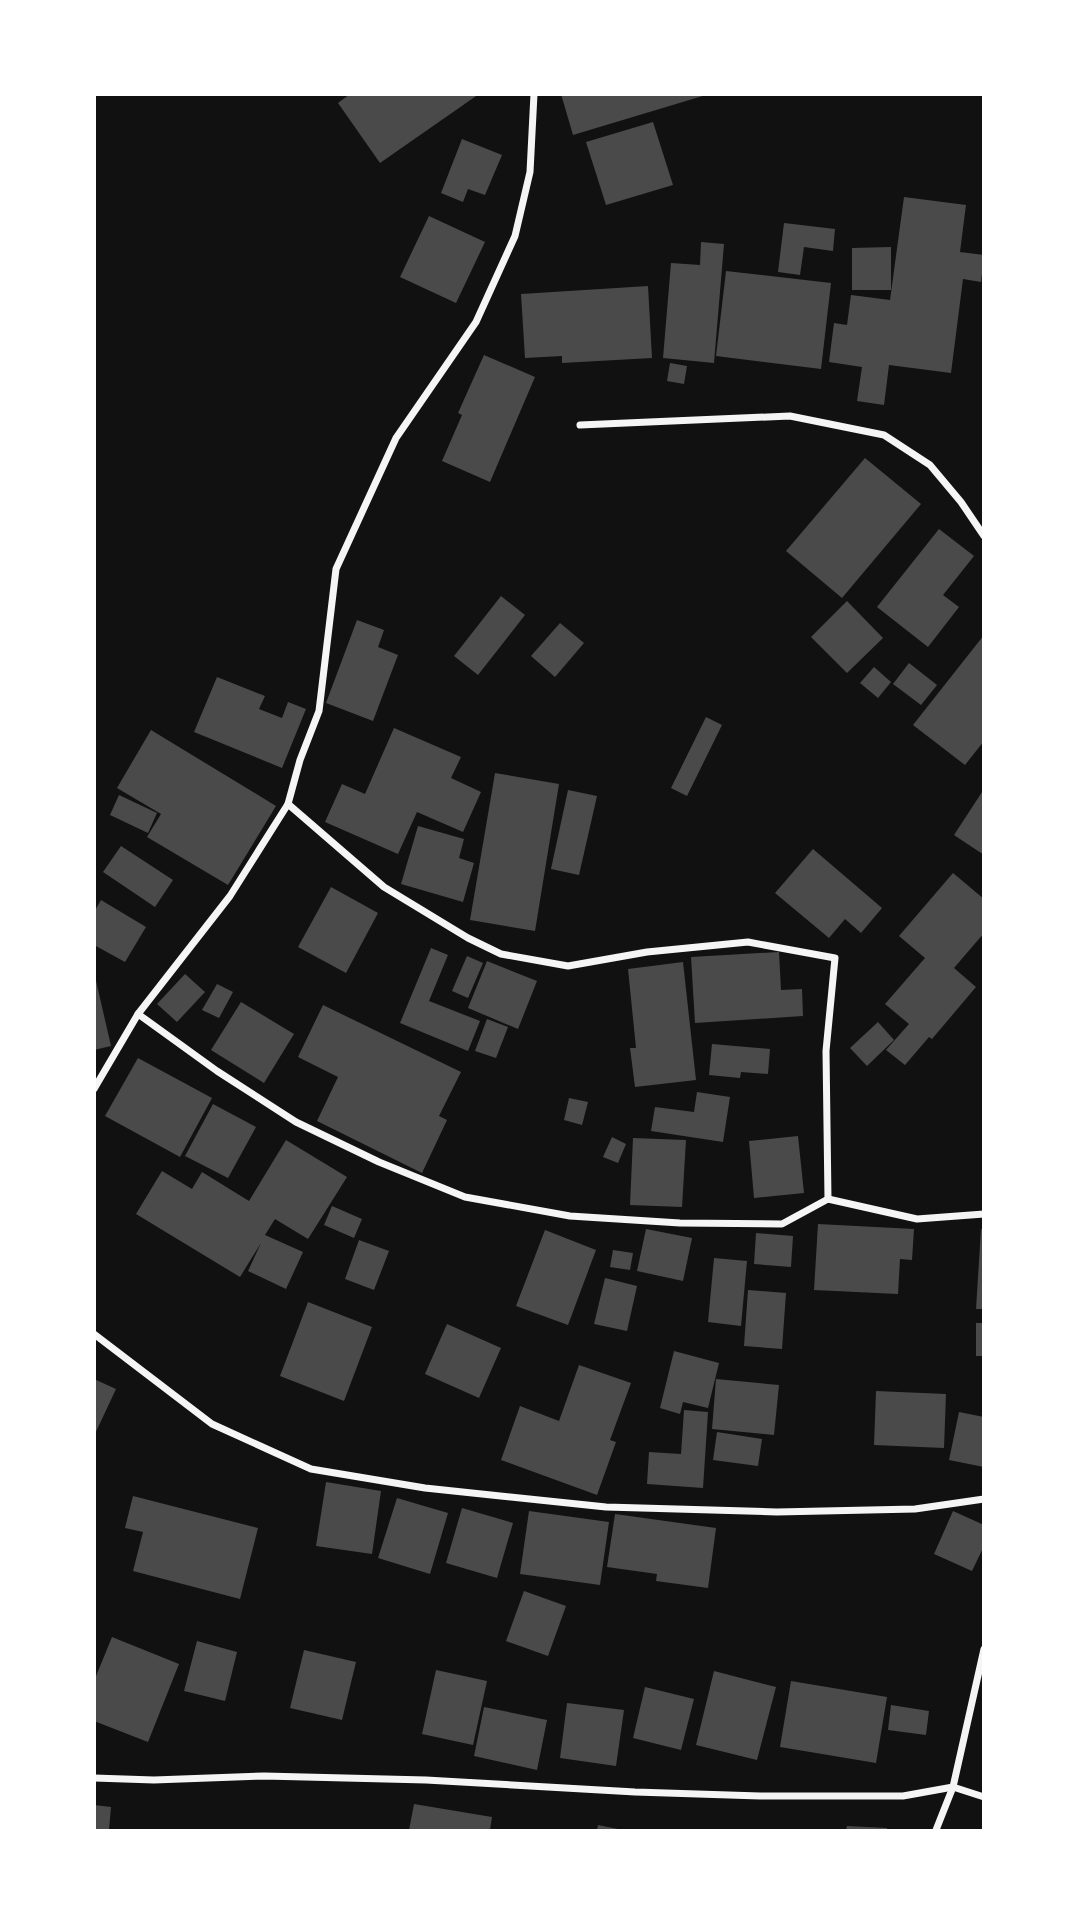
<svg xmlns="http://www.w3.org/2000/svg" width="1078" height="1925" font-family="Barlow,sans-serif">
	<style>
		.building { fill: #4a4a4a }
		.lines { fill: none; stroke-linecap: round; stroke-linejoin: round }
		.minor { stroke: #f5f5f5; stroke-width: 7 }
	</style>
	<rect width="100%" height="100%" fill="#111"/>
	<g class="building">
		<polygon points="350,94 479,94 380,163 338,103"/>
		<polygon points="561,94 706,94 706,95 573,135"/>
		<polygon points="653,122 673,185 606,205 586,142"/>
		<polygon points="462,139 502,155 485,195 468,189 463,202 441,193"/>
		<polygon points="904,197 966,205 960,252 984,255 981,282 963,279 951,373 889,365 884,405 857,401 862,367 829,362 834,323 847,325 851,295 890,300"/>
		<polygon points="429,216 485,242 456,303 400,277"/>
		<polygon points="784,223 835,229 833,251 804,247 800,275 778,272"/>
		<polygon points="701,242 724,244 714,363 663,358 671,263 700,265"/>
		<polygon points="891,247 891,290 852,290 852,248"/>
		<polygon points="726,271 831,283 821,369 716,356"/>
		<polygon points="648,286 652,358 562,363 562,356 525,358 521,294"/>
		<polygon points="484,355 535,377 490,482 442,461 462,415 458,413"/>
		<polygon points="670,363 687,366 684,384 667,381"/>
		<polygon points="865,458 921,504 842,598 786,551"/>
		<polygon points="939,529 974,556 943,595 959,607 928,647 877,607"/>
		<polygon points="501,596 525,615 478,675 454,656"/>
		<polygon points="847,601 883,638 847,673 811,637"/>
		<polygon points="357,620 384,630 378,647 398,655 373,721 326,703"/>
		<polygon points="560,623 584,643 555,677 531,656"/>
		<polygon points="984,635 984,741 965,765 913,725"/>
		<polygon points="909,663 937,685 921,705 893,684"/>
		<polygon points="874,667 891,682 878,698 860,683"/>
		<polygon points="217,677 265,696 259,709 282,718 288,702 306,709 282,768 194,732"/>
		<polygon points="706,717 722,725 687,796 671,788"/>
		<polygon points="394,728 461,757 451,778 481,792 463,832 417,812 398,854 325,822 342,784 365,794"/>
		<polygon points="151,730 276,806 228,885 147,837 161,814 117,788"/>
		<polygon points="495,773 559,784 535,931 470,920"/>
		<polygon points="984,789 984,855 954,835"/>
		<polygon points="568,790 597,796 579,875 551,869"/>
		<polygon points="119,795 157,813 148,833 110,815"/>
		<polygon points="418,826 464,839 459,858 474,863 463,902 401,884"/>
		<polygon points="121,846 173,880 155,907 103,872"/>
		<polygon points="813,849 882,908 861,933 845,919 829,938 775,893"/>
		<polygon points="953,873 984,899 984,933 954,968 976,987 932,1039 929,1037 905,1065 886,1050 909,1024 885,1004 925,958 899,936"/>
		<polygon points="331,887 378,913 346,973 298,947"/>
		<polygon points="101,900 146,927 125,962 94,945 94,912"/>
		<polygon points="431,948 448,955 429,1001 480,1021 468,1051 400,1023"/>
		<polygon points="779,952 781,990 802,989 803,1016 695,1023 691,957"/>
		<polygon points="467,956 483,963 468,998 452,991"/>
		<polygon points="487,961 537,981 518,1029 468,1008"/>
		<polygon points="683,962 696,1080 635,1087 630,1048 636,1048 628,969"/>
		<polygon points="94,972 111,1046 94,1050"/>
		<polygon points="185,974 205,992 177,1022 157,1004"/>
		<polygon points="217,984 233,992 219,1018 202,1010"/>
		<polygon points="241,1002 294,1034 264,1083 211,1050"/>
		<polygon points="323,1005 461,1072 439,1116 447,1120 422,1173 317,1121 338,1077 298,1057"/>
		<polygon points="487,1019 508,1027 496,1058 475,1051"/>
		<polygon points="878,1022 894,1040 867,1066 850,1048"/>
		<polygon points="712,1044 770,1049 768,1074 741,1072 740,1078 709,1075"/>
		<polygon points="138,1058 212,1098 180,1157 105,1116"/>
		<polygon points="697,1092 730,1097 723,1142 651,1131 655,1107 694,1112"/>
		<polygon points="569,1098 588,1102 582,1125 564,1120"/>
		<polygon points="213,1104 256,1127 228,1178 185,1156"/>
		<polygon points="798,1136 804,1193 754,1198 749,1141"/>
		<polygon points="612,1137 626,1144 618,1163 603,1157"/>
		<polygon points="633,1138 686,1140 682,1207 630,1205"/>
		<polygon points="286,1140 347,1177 308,1239 275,1219 265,1235 303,1252 286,1289 248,1271 261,1243 240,1277 136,1214 162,1171 192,1189 202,1172 249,1201"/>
		<polygon points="332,1206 362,1219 354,1238 324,1225"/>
		<polygon points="818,1224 914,1229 912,1260 900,1259 898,1294 814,1290"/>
		<polygon points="646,1229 692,1238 683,1281 637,1271"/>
		<polygon points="981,1229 984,1229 984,1309 976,1309"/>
		<polygon points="545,1230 596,1250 568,1325 516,1306"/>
		<polygon points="756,1233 793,1236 791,1267 754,1264"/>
		<polygon points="359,1240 389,1251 374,1290 345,1279"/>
		<polygon points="613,1250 633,1253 630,1270 610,1267"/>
		<polygon points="714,1258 747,1261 741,1326 708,1322"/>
		<polygon points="605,1278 637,1286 627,1331 594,1324"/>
		<polygon points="748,1290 786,1293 782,1349 744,1346"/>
		<polygon points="308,1302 372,1327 344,1401 280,1376"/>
		<rect x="976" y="1323" width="8" height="33"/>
		<polygon points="447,1324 501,1348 479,1398 425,1374"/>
		<polygon points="674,1351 719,1363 708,1408 683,1402 680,1414 660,1408"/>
		<polygon points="579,1365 631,1383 610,1440 616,1442 597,1495 501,1460 520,1406 559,1421"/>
		<polygon points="94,1379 116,1389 94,1436"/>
		<polygon points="716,1379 779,1385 774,1435 712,1429"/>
		<polygon points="876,1391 946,1394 944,1448 874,1445"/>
		<polygon points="684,1410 708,1412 703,1488 647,1484 649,1452 681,1454"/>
		<polygon points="959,1412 984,1417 984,1467 949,1460"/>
		<polygon points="717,1432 762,1439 758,1466 713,1460"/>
		<polygon points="326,1482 381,1491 372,1554 316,1546"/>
		<polygon points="133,1496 258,1528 240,1599 133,1571 143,1532 125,1528"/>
		<polygon points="397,1498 448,1513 430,1574 378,1558"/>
		<polygon points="462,1508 513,1523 497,1578 446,1563"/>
		<polygon points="529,1511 609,1522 600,1585 520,1574"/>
		<polygon points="953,1511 984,1525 984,1546 972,1571 934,1554"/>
		<polygon points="615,1514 716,1528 708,1588 656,1581 657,1574 607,1567"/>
		<polygon points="524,1591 566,1606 548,1656 506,1641"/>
		<polygon points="112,1637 179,1664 148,1742 94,1721 94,1681"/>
		<polygon points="197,1641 237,1652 225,1701 184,1691"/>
		<polygon points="304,1650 356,1662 342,1720 290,1708"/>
		<polygon points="436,1670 487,1681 473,1745 422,1734"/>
		<polygon points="714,1671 776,1687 757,1760 696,1745"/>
		<polygon points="791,1681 887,1697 876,1763 780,1747"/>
		<polygon points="645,1687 694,1699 681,1750 633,1738"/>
		<polygon points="567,1703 624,1710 616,1766 560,1758"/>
		<polygon points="891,1705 929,1711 926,1735 888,1730"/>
		<polygon points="484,1707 547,1720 537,1770 474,1756"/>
		<polygon points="414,1804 492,1817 490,1830 409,1830"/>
		<polygon points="94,1805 111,1807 109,1830 94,1830"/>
		<polygon points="598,1825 618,1829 618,1830 597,1830"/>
		<polygon points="847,1826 887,1828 887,1830 846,1830"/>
	</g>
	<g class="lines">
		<g class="minor">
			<polyline points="580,425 790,416 884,435 930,465 961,502 984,536"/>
			<polyline points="288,804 300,760 319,711 336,569 396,438 476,322 515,236 530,172 534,94"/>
			<polyline points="138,1014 217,1071 296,1122 379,1162 465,1197 570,1216 680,1223 782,1224 828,1199 917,1219 984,1214"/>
			<polyline points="94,1089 138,1014 230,896 288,804 384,887 468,938 501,954 568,966 647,952 748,942 835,958 826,1051 828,1199"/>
			<polyline points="94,1334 212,1424 311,1469 425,1488 606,1507 777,1512 915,1509 984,1499"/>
			<polyline points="94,1778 154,1780 264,1776 426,1780 635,1792 760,1796 903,1796 953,1787 984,1797"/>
			<polyline points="936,1830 953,1787 984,1649"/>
		</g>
	</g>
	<rect width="1078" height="1925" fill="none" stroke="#ffffff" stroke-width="192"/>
</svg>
